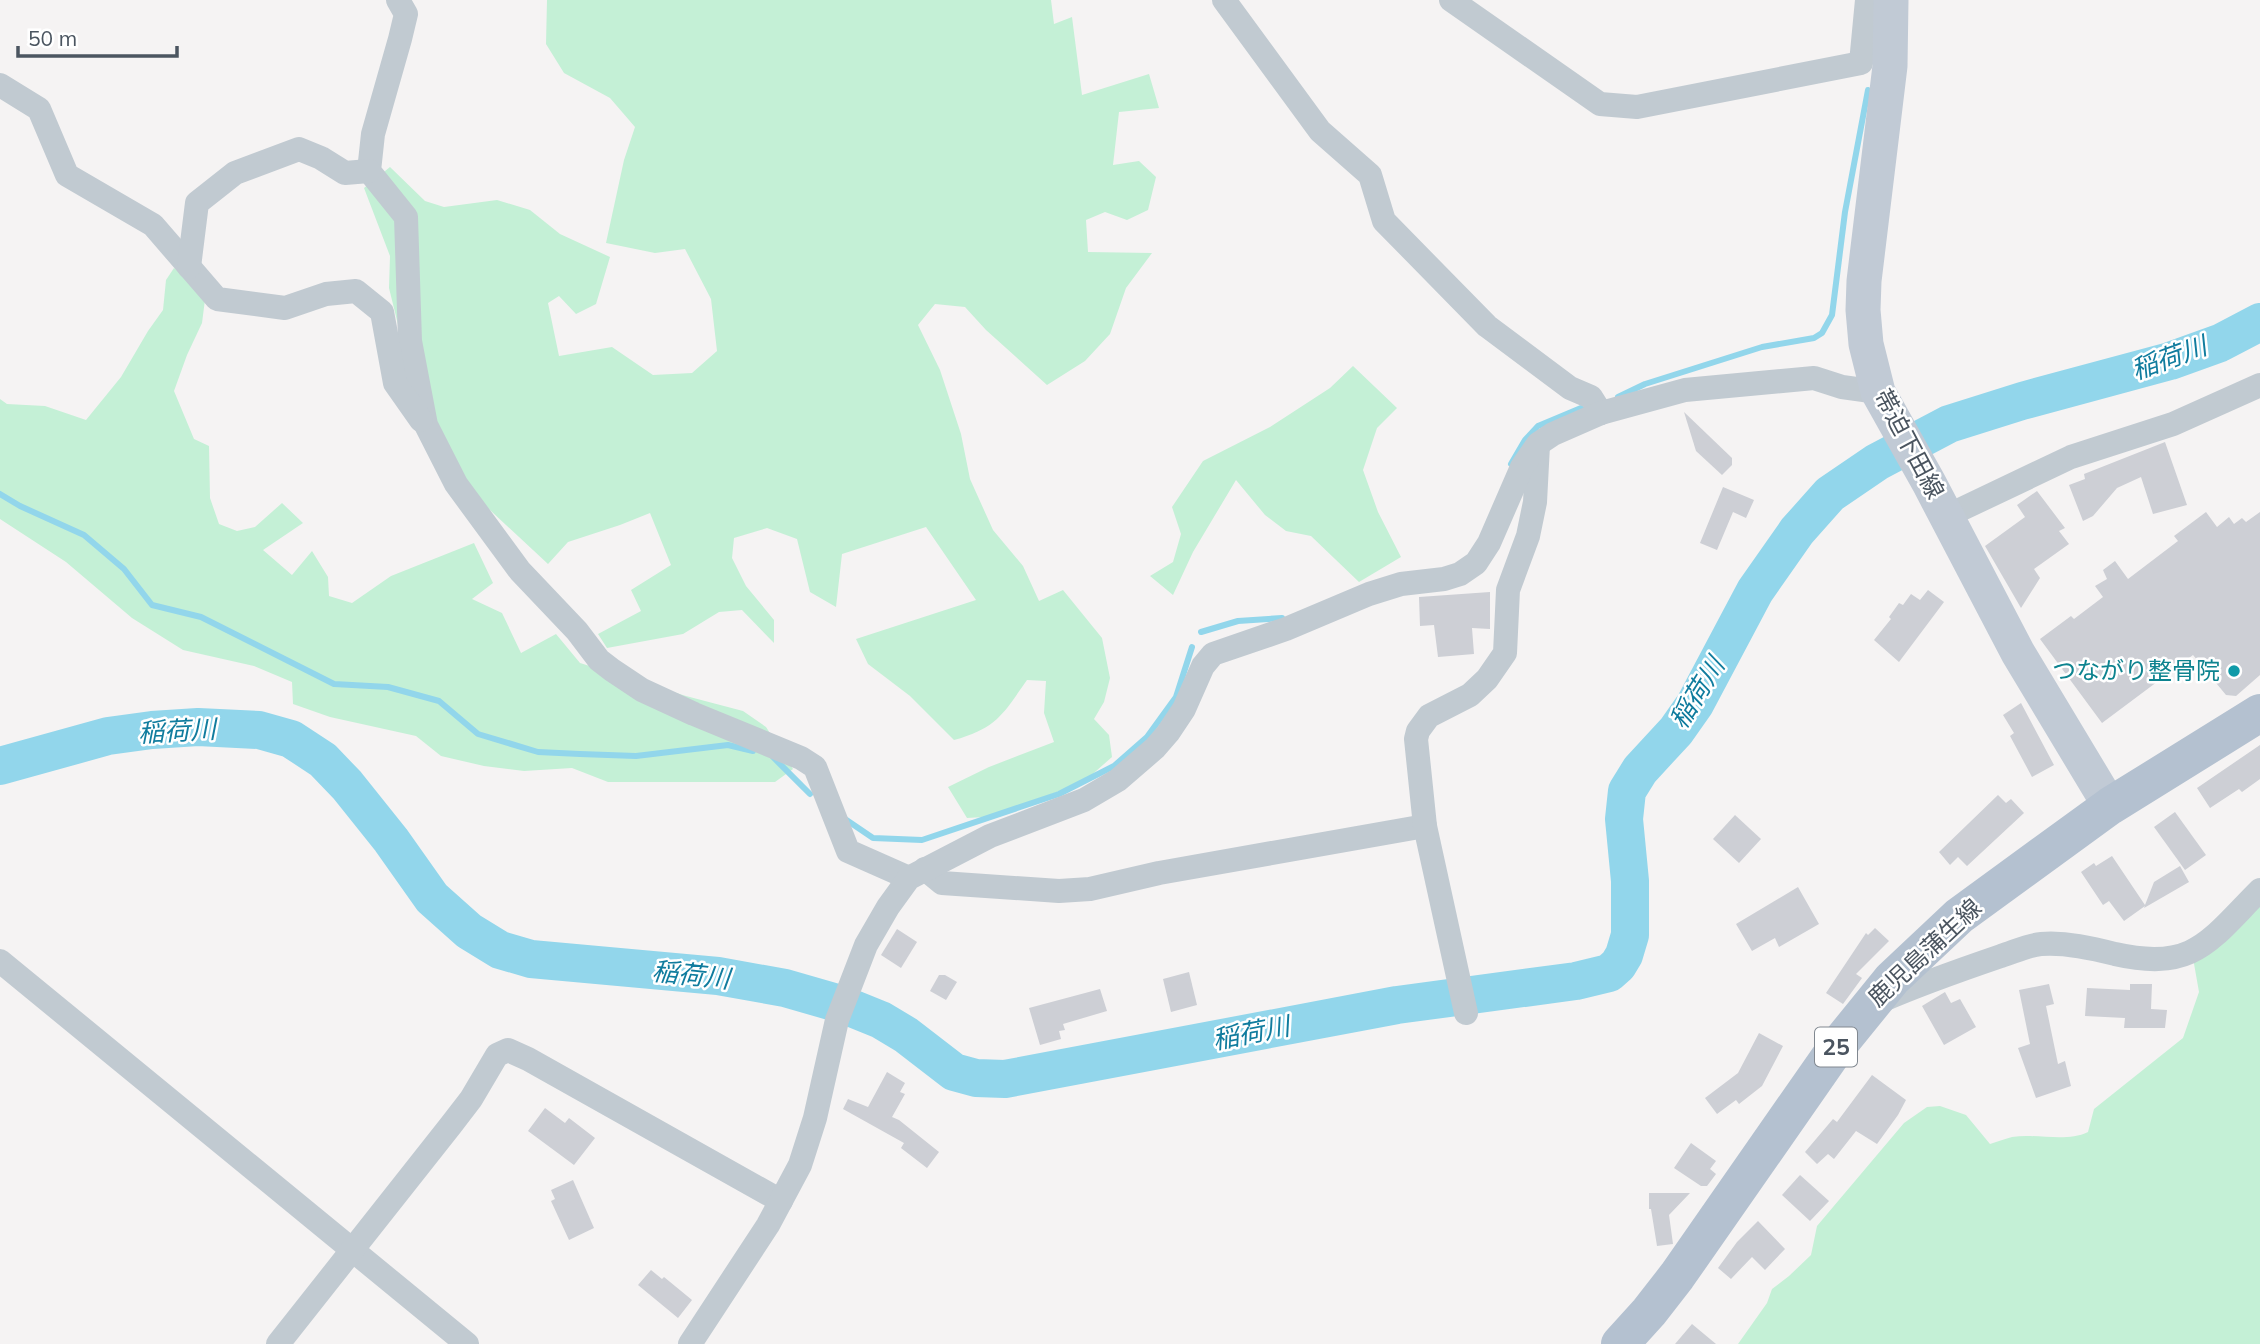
<svg xmlns="http://www.w3.org/2000/svg" width="2260" height="1344" font-family="Mulish,'Noto Sans JP',sans-serif">
	<style>
		.green { fill: #c4f0d6 }
		.lines { fill: none; stroke-linecap: round; stroke-linejoin: round }
		.stream { stroke: #92d6eb; stroke-width: 6 }
		.river { stroke: #92d6eb; stroke-width: 38 }
		.building { fill: #cdcfd5 }
		.minor { stroke: #c1cad1; stroke-width: 24 }
		.secondary { stroke: #c1cad5; stroke-width: 35 }
		.primary { stroke: #b4c1d0; stroke-width: 38 }
		.culture-dot { fill: #0f9aa8; stroke: #fff; stroke-width: 2.5 }
		.labels { text-anchor: middle; stroke-width: 5; stroke-linejoin: round; paint-order: stroke }
		.shield { fill: #fff; stroke: #818890; stroke-width: 2 }
		.shield-label { font-size: 23px; font-weight: bold; fill: #4b5560 }
		.street-label { font-size: 24px; fill: #4b5560; stroke: #fff }
		.culture-label { font-size: 24px; fill: #0d838f; stroke: #fff; text-anchor: end }
		.water-label { font-size: 26px; font-style: italic; fill: #107c9e; stroke: #fff }
	</style>
	<rect width="100%" height="100%" fill="#f5f3f3"/>
	<g class="green">
		<path d="M 547,0 L 1051,0 L 1054,24 L 1072,17 L 1082,95 L 1149,74 L 1159,108 L 1119,112 L 1113,165 L 1139,161 L 1156,177 L 1148,210 L 1127,220 L 1105,212 L 1086,220 L 1088,252 L 1152,253 L 1126,288 L 1110,334 L 1085,361 L 1047,385 L 986,330 L 965,307 L 935,304 L 918,325 L 940,370 L 961,434 L 970,479 L 993,530 L 1023,566 L 1039,601 L 1063,590 L 1102,638 L 1110,678 L 1104,702 L 1094,719 L 1109,735 L 1112,757 L 1087,779 L 1001,816 L 967,818 L 948,787 L 989,767 L 1054,742 L 1044,713 L 1046,681 L 1027,680 C 1003,714 997,728 954,740 L 910,696 L 868,664 L 856,639 L 976,600 L 926,527 L 842,554 L 836,607 L 810,592 L 797,539 L 767,528 L 734,538 L 732,558 L 746,586 L 774,620 L 774,643 L 742,610 L 719,612 L 683,634 L 607,648 L 598,634 L 641,611 L 631,590 L 671,565 L 650,513 L 620,525 L 568,542 L 548,564 L 462,484 L 407,361 L 389,288 L 390,256 L 364,188 L 390,167 L 425,201 L 444,207 L 497,200 L 530,210 L 560,234 L 610,257 L 596,304 L 576,314 L 559,296 L 548,303 L 559,356 L 612,347 L 653,375 L 692,373 L 717,351 L 711,299 L 685,249 L 655,253 L 606,243 L 624,160 L 635,127 L 610,98 L 564,73 L 546,44 Z"/>
		<polygon points="174,268 206,292 202,323 187,355 174,391 194,439 209,446 210,498 219,524 237,531 255,527 282,503 303,523 263,550 292,575 312,551 328,577 329,596 352,603 391,576 474,543 493,583 472,599 502,613 521,653 556,634 580,663 686,696 743,711 766,727 793,769 775,782 608,782 572,768 524,771 484,766 441,756 416,736 330,717 293,704 292,682 254,666 183,650 132,618 66,562 0,519 0,399 7,404 45,406 86,420 121,377 148,331 163,310 166,280"/>
		<polygon points="1353,366 1397,408 1377,428 1363,470 1378,512 1401,557 1359,582 1311,536 1286,531 1265,515 1236,480 1193,552 1173,595 1150,576 1173,562 1181,534 1172,507 1203,461 1270,427 1330,388"/>
		<path d="M 2260,896 L 2260,1344 L 1738,1344 L 1767,1303 L 1772,1289 L 1789,1276 L 1811,1255 L 1817,1226 L 1904,1123 L 1927,1107 L 1940,1106 L 1966,1115 L 1990,1144 C 1997,1142 2004,1139 2012,1137 C 2037,1133 2065,1143 2088,1132 L 2094,1109 L 2183,1038 L 2199,992 L 2193,958 Z"/>
	</g>
	<g class="lines">
		<g class="stream">
			<polyline points="1618,397 1645,384 1762,347 1814,338 1822,333 1832,315 1845,212 1868,90"/>
			<polyline points="1511,464 1525,440 1538,426 1581,408"/>
			<polyline points="0,494 20,506 84,535 124,569 152,605 201,617 334,684 388,687 439,701 478,734 538,752 580,754 636,756 728,745 753,751"/>
			<polyline points="1201,632 1238,621 1282,618"/>
			<polyline points="773,757 810,794"/>
			<polyline points="845,819 873,838 922,840 1059,794 1114,766 1147,737 1176,697 1192,647"/>
		</g>
		<polyline class="river" points="0,766 108,736 152,730 198,727 259,730 291,739 323,760 347,785 391,840 432,898 469,931 500,950 531,959 718,976 785,988 844,1005 881,1020 906,1035 954,1072 976,1078 1005,1079 1397,1005 1576,981 1609,973 1618,965 1624,955 1630,935 1630,881 1624,819 1627,791 1640,770 1676,731 1695,704 1755,591 1797,531 1830,494 1877,462 1949,424 2022,401 2170,361 2220,343 2260,322"/>
	</g>
	<g class="building">
		<polygon points="1684,412 1732,458 1732,465 1722,475 1696,451"/>
		<polygon points="2165,442 2187,505 2153,514 2141,477 2117,488 2093,516 2083,521 2069,485 2085,479 2084,474"/>
		<polygon points="1723,487 1754,500 1746,518 1733,512 1717,550 1700,543"/>
		<polygon points="2037,491 2065,528 2059,531 2069,544 2034,569 2040,578 2021,608 1985,546 2025,517 2017,505"/>
		<polygon points="2206,512 2217,527 2229,517 2234,524 2242,518 2246,522 2260,512 2260,675 2236,696 2226,695 2193,655 2102,723 2040,639 2071,616 2074,619 2103,597 2095,586 2107,579 2103,570 2115,561 2128,579 2178,541 2174,536"/>
		<polygon points="1928,590 1944,602 1899,662 1874,640 1891,619 1889,617 1899,603 1903,605 1911,594 1920,600"/>
		<polygon points="1490,592 1490,629 1472,628 1474,654 1438,657 1434,625 1420,626 1419,597"/>
		<polygon points="2021,703 2054,765 2032,777 2010,736 2014,733 2003,715"/>
		<polygon points="2260,745 2260,779 2242,792 2239,789 2210,808 2197,788"/>
		<polygon points="1998,795 2006,803 2011,799 2024,813 1967,866 1958,857 1950,865 1939,852"/>
		<polygon points="2175,812 2206,855 2185,870 2154,827"/>
		<polygon points="1735,815 1761,839 1739,863 1713,839"/>
		<polygon points="2112,856 2145,905 2154,882 2180,866 2189,882 2144,908 2145,906 2124,921 2109,901 2103,905 2081,872 2094,863 2096,866"/>
		<polygon points="1798,887 1819,924 1779,947 1775,938 1752,951 1736,924"/>
		<polygon points="1875,928 1889,941 1856,974 1862,978 1843,1004 1826,993 1866,933 1868,935"/>
		<polygon points="897,929 917,942 901,968 881,955"/>
		<polygon points="1189,972 1197,1005 1171,1012 1163,979"/>
		<polygon points="939,975 945,975 957,982 946,1000 930,991"/>
		<polygon points="2049,984 2054,1004 2046,1006 2058,1064 2065,1061 2071,1086 2036,1098 2018,1048 2030,1044 2019,990"/>
		<polygon points="2130,984 2152,984 2151,1009 2167,1010 2165,1028 2124,1028 2125,1018 2085,1016 2087,988 2130,990"/>
		<polygon points="1100,989 1107,1011 1063,1024 1065,1030 1059,1031 1061,1039 1040,1045 1029,1008"/>
		<polygon points="1945,992 1951,1003 1960,999 1976,1027 1944,1045 1922,1006"/>
		<polygon points="1759,1033 1783,1046 1762,1086 1739,1104 1736,1100 1717,1114 1705,1098 1738,1073"/>
		<polygon points="887,1072 905,1083 900,1092 905,1094 892,1117 899,1120 939,1152 927,1168 901,1148 904,1143 843,1109 848,1099 868,1107"/>
		<polygon points="1872,1075 1906,1100 1898,1115 1877,1144 1856,1131 1834,1159 1828,1154 1817,1164 1805,1152 1833,1119 1837,1122"/>
		<polygon points="545,1108 565,1123 569,1118 595,1138 574,1165 528,1131"/>
		<polygon points="1691,1143 1716,1161 1710,1169 1716,1174 1707,1186 1701,1186 1674,1168"/>
		<polygon points="1800,1175 1829,1201 1810,1221 1782,1195"/>
		<polygon points="573,1180 594,1228 569,1240 551,1201 555,1199 551,1190"/>
		<polygon points="1649,1193 1690,1193 1669,1215 1673,1244 1657,1246 1651,1209 1649,1209"/>
		<polygon points="1758,1221 1785,1249 1765,1270 1752,1257 1731,1279 1718,1268 1737,1242"/>
		<polygon points="651,1270 662,1279 664,1277 692,1300 678,1318 638,1285"/>
		<polygon points="1692,1324 1716,1344 1675,1344"/>
	</g>
	<g class="lines">
		<g class="minor">
			<polyline points="398,0 406,14 400,39 373,134 369,171 406,217 410,341 426,425 456,484 520,571 577,631 599,660 612,670 642,690 694,714 801,758 815,767 848,851 909,878"/>
			<polyline points="1224,0 1320,131 1370,175 1384,221 1487,326 1570,388 1591,397 1601,413"/>
			<polyline points="1451,0 1600,104 1637,107 1861,63 1867,0"/>
			<polyline points="0,85 39,109 67,175 153,225 217,299 285,308 326,294 356,291 382,312 395,383 421,420"/>
			<polyline points="189,267 197,203 235,173 299,149 321,158 345,173 369,171"/>
			<polyline points="1947,516 2071,457 2173,424 2260,385"/>
			<polyline points="925,869 942,883 1059,891 1090,889 1159,873 1425,826"/>
			<polyline points="0,961 467,1344"/>
			<path d="M 1881,1001 C 1920,984 1960,970 2001,956 C 2014,952 2028,945 2041,944 C 2066,942 2092,948 2115,954 C 2194,972 2209,941 2260,890"/>
			<polyline points="1466,1013 1425,826 1416,739 1418,731 1429,716 1470,695 1487,679 1505,653 1508,590 1528,536 1535,502 1538,445"/>
			<polyline points="278,1344 451,1125 471,1099 497,1055 508,1050 528,1059 781,1201"/>
			<polyline points="690,1344 768,1225 800,1165 815,1118 837,1020 866,945 888,907 909,878 990,836 1084,800 1118,780 1155,748 1168,733 1184,709 1203,666 1213,654 1286,629 1369,594 1401,584 1444,579 1460,574 1476,563 1489,543 1522,467 1538,444 1553,434 1601,413 1685,390 1814,378 1842,387 1878,392"/>
		</g>
		<polyline class="secondary" points="1891,0 1890,66 1864,281 1863,310 1866,344 1878,392 1929,483 2018,653 2110,806"/>
		<polyline class="primary" points="1620,1344 1649,1312 1677,1276 1836,1048 1892,979 1959,916 2110,806 2260,713"/>
	</g>
	<circle class="culture-dot" cx="2234" cy="671" r="7"/>
	<g class="labels">
		<rect class="shield" x="1815" y="1027.5" width="42" height="39" rx="5"/>
		<g class="shield-label">
			<text x="1836" y="1055">25</text>
		</g>
		<g class="street-label">
			<text transform="translate(1909 444) rotate(62)" y="8">帯迫下田線</text>
			<text transform="translate(1925 953) rotate(-43)" y="8">鹿児島蒲生線</text>
		</g>
		<g class="culture-label">
			<text x="2220" y="679">つながり整骨院</text>
		</g>
		<g class="water-label">
			<text transform="translate(2169 358) rotate(-20)" y="9">稲荷川</text>
			<text transform="translate(1697 693) rotate(-58)" y="9">稲荷川</text>
			<text transform="translate(177 731) rotate(-3)" y="9">稲荷川</text>
			<text transform="translate(691 975) rotate(6)" y="9">稲荷川</text>
			<text transform="translate(1251 1033) rotate(-11)" y="9">稲荷川</text>
		</g>
	</g>
	<path d="M18 46v10h159v-10" fill="none" stroke="#4b5560" stroke-width="3.5"/>
	<text x="28" y="46" font-size="21" fill="#4b5560" stroke="#ffffff" stroke-width="5" paint-order="stroke">50 m</text>
</svg>
